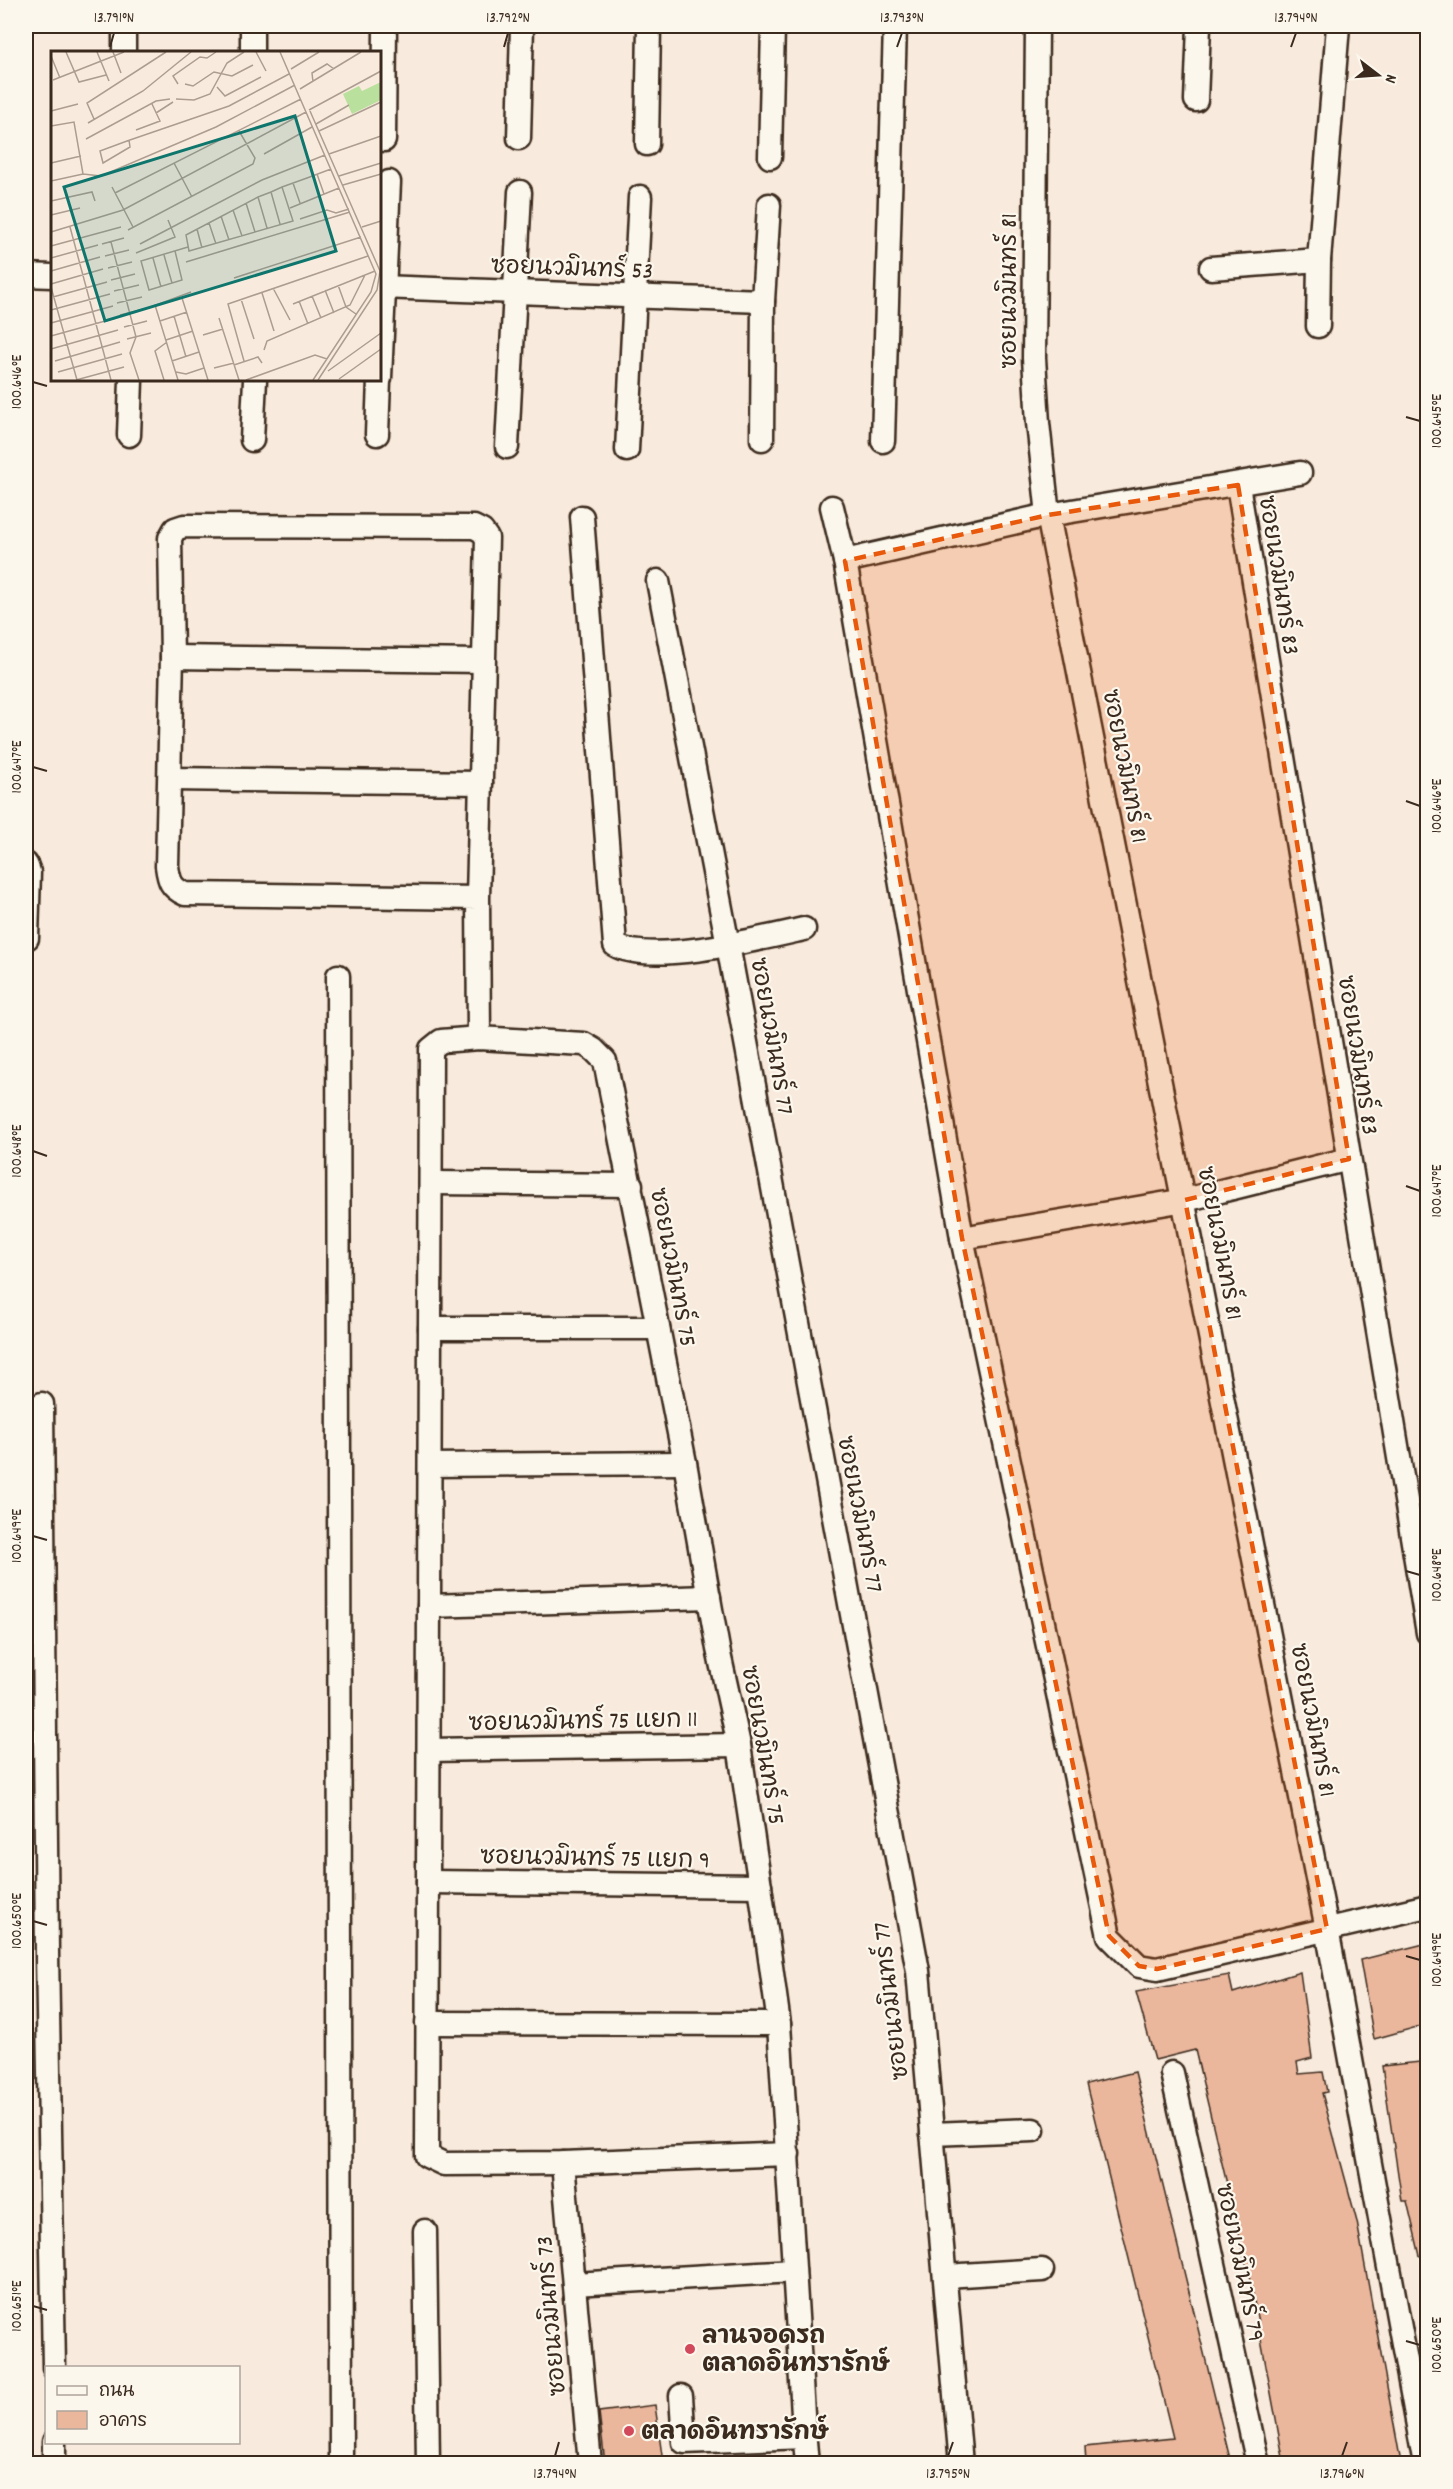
<svg xmlns="http://www.w3.org/2000/svg" width="1453" height="2489" font-family="Dekko,'Playpen Sans Thai',sans-serif">
	<style>
		.building { fill: #eab69c; stroke: #3b2a1e; stroke-width: 1.5 }
		.lines { fill: none; stroke-linecap: round; stroke-linejoin: round }
		.minor-casing { stroke: #3b2a1e; stroke-width: 27 }
		.minor { stroke: #fbf7ec; stroke-width: 22 }
		.marked { fill: #e8590c; fill-opacity: 0.2; stroke: #e8590c; stroke-width: 4.5; stroke-dasharray: 12 8; stroke-linejoin: round }
		.ticks { fill: none; stroke: #3b2a1e; stroke-width: 2 }
		.poi-dot { fill: #d1495b; stroke: #fbf7ec; stroke-width: 2 }
		.labels { text-anchor: middle; stroke-width: 4.5; stroke-linejoin: round; paint-order: stroke }
		.street-label { font-size: 24px; fill: #3b2a1e; stroke: #fbf7ec }
		.poi-label { font-size: 24px; font-weight: bold; fill: #3b2a1e; stroke: #fbf7ec; text-anchor: start }
		.inset-road { fill: none; stroke: #ac9d90; stroke-width: 1.5 }
		.view { fill: #0f766e; fill-opacity: 0.15; stroke: #0f766e; stroke-width: 3 }
		.inset-edge { fill: none; stroke: #3b2a1e; stroke-width: 3 }
		.neatline { fill: none; stroke: #3b2a1e; stroke-width: 2 }
		.ticks-label { font-size: 15px; text-anchor: middle; fill: #3b2a1e }
	</style>
	<rect width="100%" height="100%" fill="#f8eadc"/>
	<filter id="ink" filterUnits="userSpaceOnUse"><feTurbulence type="fractalNoise" baseFrequency=".0167" numOctaves="2"/><feDisplacementMap in="SourceGraphic" scale="12" xChannelSelector="R" yChannelSelector="G"/><feConvolveMatrix kernelMatrix="1 2 1 2 8 2 1 2 1" color-interpolation-filters="sRGB"/></filter>
	<g filter="url(#ink)">
		<g class="building">
			<polygon points="1428,1943 1428,2024 1374,2039 1360,1960"/>
			<polygon points="1300,1972 1312,2058 1297,2062 1299,2074 1323,2072 1327,2092 1322,2093 1357,2222 1401,2463 1284,2463 1251,2285 1195,2050 1155,2060 1136,1992 1229,1975 1233,1993"/>
			<polygon points="1420,2062 1428,2119 1428,2255 1420,2256 1407,2201 1402,2201 1382,2066"/>
			<polygon points="1135,2072 1231,2463 1086,2463 1085,2447 1173,2438 1086,2084"/>
			<polygon points="655,2405 663,2463 605,2463 599,2412"/>
		</g>
		<g class="lines">
			<defs>
				<g id="minor">
					<polyline points="1037,26 1034,358 1038,423 1048,515 1327,1929 1425,2464"/>
					<polyline points="124,52 124,26"/>
					<polyline points="252,52 252,26"/>
					<polyline points="1196,100 1199,26"/>
					<polyline points="519,138 522,26"/>
					<polyline points="384,140 385,26"/>
					<polyline points="647,144 649,26"/>
					<polyline points="770,157 773,26"/>
					<polyline points="1211,268 1319,260 1338,26"/>
					<polyline points="26,275 52,276"/>
					<polyline points="380,287 763,301"/>
					<polyline points="1318,326 1319,260"/>
					<polyline points="380,378 389,182"/>
					<polyline points="377,434 379,380"/>
					<polyline points="129,435 131,380"/>
					<polyline points="762,439 763,301 769,205"/>
					<polyline points="252,440 255,380"/>
					<polyline points="883,441 895,26"/>
					<polyline points="507,447 520,192"/>
					<polyline points="627,450 640,197"/>
					<polyline points="1238,485 1428,1633"/>
					<polyline points="832,507 845,561 962,1238 1109,1936 1139,1966 1157,1969 1428,1906"/>
					<path d="M 582,517 L 615,945 C 650,966 764,938 804,929"/>
					<polyline points="845,561 1048,515 1300,473"/>
					<polyline points="658,581 728,945 918,1971 961,2464"/>
					<polyline points="172,657 483,661"/>
					<polyline points="171,779 481,783"/>
					<polyline points="26,864 29,872 27,938"/>
					<path d="M 478,898 L 185,894 C 171,888 169,881 167,866 L 172,657 L 170,538 L 175,529 L 184,526 L 474,527 L 482,531 L 487,538 L 478,898 L 479,1038"/>
					<polyline points="338,976 341,2464"/>
					<polyline points="431,1183 631,1185"/>
					<polyline points="962,1238 1185,1200 1349,1159"/>
					<polyline points="430,1328 658,1328"/>
					<polyline points="42,1404 47,1953 54,2368"/>
					<polyline points="430,1465 685,1463"/>
					<polyline points="429,1606 709,1597"/>
					<polyline points="429,1750 739,1745"/>
					<polyline points="428,1882 760,1886"/>
					<polyline points="427,2023 779,2024"/>
					<polyline points="1172,2073 1258,2464"/>
					<polyline points="932,2134 1033,2130"/>
					<polyline points="788,2154 563,2163 444,2164 427,2156 431,1049 441,1041 479,1038 584,1044 594,1050 605,1061 685,1463 718,1649 739,1745 760,1886 779,2024 804,2430 807,2464"/>
					<polyline points="563,2163 590,2464"/>
					<polyline points="425,2231 428,2464"/>
					<polyline points="946,2276 1042,2270"/>
					<polyline points="574,2284 794,2271"/>
					<polyline points="681,2396 684,2442 804,2437"/>
					<polyline points="54,2442 54,2464"/>
				</g>
			</defs>
			<use href="#minor" class="minor-casing"/>
			<use href="#minor" class="minor"/>
		</g>
	</g>
	<path class="marked" d="M 1238,485 L 1349,1159 L 1185,1200 L 1327,1929 L 1157,1969 L 1139,1966 L 1109,1936 L 962,1238 L 845,561 L 1048,515 Z"/>
	<path class="ticks" d="M 110,47 L 114,33M 504,47 L 508,33M 897,47 L 902,33M 1291,47 L 1296,33M 33,382 L 47,386M 1406,417 L 1420,421M 33,767 L 47,771M 1406,801 L 1420,806M 33,1151 L 47,1156M 1406,1186 L 1420,1191M 33,1536 L 47,1540M 1406,1571 L 1420,1575M 33,1921 L 47,1925M 1406,1956 L 1420,1960M 33,2306 L 47,2310M 1406,2341 L 1420,2345M 555,2456 L 559,2442M 948,2456 L 953,2442M 1342,2456 L 1347,2442"/>
	<g class="poi-dot">
		<circle cx="690" cy="2349" r="6"/>
		<circle cx="629" cy="2431" r="6"/>
	</g>
	<g class="labels">
		<g class="street-label">
			<text transform="translate(572 267) rotate(2)" y="8">ซอยนวมินทร์ 53</text>
			<text transform="translate(1008 291) rotate(-90)" y="8">ซอยนวมินทร์ 81</text>
			<text transform="translate(1280 575) rotate(81)" y="8">ซอยนวมินทร์ 83</text>
			<text transform="translate(1126 766) rotate(79)" y="8">ซอยนวมินทร์ 81</text>
			<text transform="translate(773 1036) rotate(80)" y="8">ซอยนวมินทร์ 77</text>
			<text transform="translate(1359 1055) rotate(81)" y="8">ซอยนวมินทร์ 83</text>
			<text transform="translate(1221 1243) rotate(79)" y="8">ซอยนวมินทร์ 81</text>
			<text transform="translate(674 1267) rotate(79)" y="8">ซอยนวมินทร์ 75</text>
			<text transform="translate(861 1514) rotate(79)" y="8">ซอยนวมินทร์ 77</text>
			<text transform="translate(583 1720) rotate(-1)" y="8">ซอยนวมินทร์ 75 แยก 11</text>
			<text transform="translate(1314 1720) rotate(79)" y="8">ซอยนวมินทร์ 81</text>
			<text transform="translate(764 1745) rotate(80)" y="8">ซอยนวมินทร์ 75</text>
			<text transform="translate(595 1857) rotate(1)" y="8">ซอยนวมินทร์ 75 แยก 9</text>
			<text transform="translate(890 2001) rotate(-97)" y="8">ซอยนวมินทร์ 77</text>
			<text transform="translate(1241 2262) rotate(78)" y="8">ซอยนวมินทร์ 79</text>
			<text transform="translate(550 2316) rotate(-95)" y="8">ซอยนวมินทร์ 73</text>
		</g>
		<g class="poi-label">
			<text x="702" y="2343">ลานจอดรถ<tspan x="702" dy="28">ตลาดอินทรารักษ์</tspan></text>
			<text x="641" y="2439">ตลาดอินทรารักษ์</text>
		</g>
	</g>
	<g transform="translate(51 51)">
		<rect width="330" height="330" fill="#f8eadc"/>
		<path d="M 330,31 L 330,49 L 301,63 L 292,43 L 308,35 L 311,40 Z" fill="#b9e19d"/>
		<path class="inset-road" d="M 15,1 L 28,31 L 55,24M 46,1 L 58,30M 62,1 L 70,22M 205,1 L 215,20M 229,1 L 325,223 L 320,241 L 262,329M 0,5 L 9,27M 240,18 L 268,1M 2,29 L 73,1M 262,31 L 261,22 L 276,13 L 283,18M 127,33 L 122,25 L 149,6 L 156,7 L 165,1M 134,33 L 142,35 L 163,21 L 181,25 L 202,14M 166,36 L 174,45 L 210,26M 249,38 L 310,1M 125,48 L 143,49 L 159,43 L 176,12 L 193,1M 258,59 L 330,20M 0,60 L 27,53M 259,60 L 329,220 L 326,239 L 267,329M 105,62 L 122,51M 43,68 L 36,52 L 115,1M 37,72 L 92,40 L 140,1M 265,73 L 298,54M 0,75 L 23,71 L 32,123M 85,79 L 109,70 L 101,53M 268,80 L 330,51M 35,88 L 105,50 L 119,48M 78,89 L 79,96 L 52,112 L 49,100 L 76,90 L 178,55 L 238,23M 213,103 L 261,76M 278,103 L 330,85M 0,112 L 30,105M 123,112 L 141,146M 266,123 L 273,143M 288,125 L 330,112M 0,130 L 32,123 L 50,125 L 165,76 L 244,34M 242,132 L 249,152M 292,134 L 330,123M 61,136 L 82,176M 231,136 L 242,170 L 138,200 L 135,184 L 207,146 L 220,141 L 231,136 L 256,127 L 280,118M 220,141 L 229,173M 64,142 L 250,48M 207,146 L 216,177M 0,150 L 41,141 L 44,150M 195,152 L 204,181M 239,157 L 288,137M 182,159 L 191,185M 0,164 L 29,157M 170,165 L 178,189M 249,168 L 276,159 L 285,162 L 298,158M 158,172 L 165,193M 19,176 L 60,329M 311,176 L 330,170M 146,178 L 151,197M 77,179 L 202,113 L 204,107 L 188,80M 0,181 L 72,159 L 255,61M 60,191 L 85,286 L 79,302 L 88,329M 51,193 L 73,187M 89,193 L 211,129 L 274,104M 0,195 L 70,176M 124,200 L 131,229 L 98,239 L 90,210 L 137,196M 85,202 L 124,186 L 117,169M 113,204 L 121,232M 54,205 L 78,199M 0,207 L 47,194M 102,207 L 110,236M 135,211 L 299,161M 57,217 L 81,211M 0,220 L 49,206M 183,227 L 310,186M 60,229 L 84,223M 0,233 L 52,218M 287,234 L 295,256 L 305,263M 0,236 L 26,329M 222,237 L 239,269M 274,239 L 283,262M 63,240 L 88,234M 211,242 L 223,280M 261,245 L 270,267M 2,246 L 56,231M 131,247 L 157,329M 190,248 L 203,288M 248,250 L 257,273M 66,252 L 91,246M 242,253 L 324,220M 104,254 L 127,329M 97,257 L 140,241M 0,259 L 59,243M 69,264 L 93,258M 123,265 L 135,306M 168,267 L 188,329M 109,270 L 136,261M 0,272 L 62,255M 73,276 L 96,270M 152,284 L 172,278M 0,285 L 65,267M 76,288 L 100,282M 115,289 L 142,280M 0,298 L 67,279M 213,299 L 216,290 L 299,254 L 314,224M 4,310 L 69,291M 121,310 L 148,301M 193,310 L 177,253 L 317,205M 183,314 L 207,306 L 211,312M 163,317 L 183,312M 277,320 L 330,282M 7,321 L 71,303M 125,321 L 135,323 L 153,317M 288,328 L 330,298M 25,329 L 73,316M 113,329 L 104,300 L 116,291M 195,329 L 264,304 L 276,308"/>
		<path class="view" d="M 244,65 L 285,200 L 54,270 L 13,136 Z"/>
		<rect width="330" height="330" class="inset-edge"/>
	</g>
	<rect width="1453" height="2489" fill="none" stroke="#fbf7ec" stroke-width="66"/>
	<rect x="45" y="2366" width="195" height="78" fill="#fbf7ec" stroke="#aea59a" stroke-width="1.5"/>
	<rect x="57" y="2386" width="30" height="9" fill="#fbf7ec" stroke="#aea59a" stroke-width="1.5"/>
	<text x="99" y="2396" font-size="18" fill="#3b2a1e">ถนน</text>
	<rect x="57" y="2411" width="30" height="18" fill="#eab69c" stroke="#aea59a" stroke-width="1.5"/>
	<text x="99" y="2426" font-size="18" fill="#3b2a1e">อาคาร</text>
	<g transform="translate(1378 75) rotate(107)" stroke="#fbf7ec" stroke-width="4.5" paint-order="stroke">
	<path d="M0-4.5L10 22L0 15L-10 22Z" fill="#3b2a1e"/>
	<text y="-9" font-size="16" font-weight="bold" text-anchor="middle" fill="#3b2a1e">N</text>
	</g>
	<rect x="33" y="33" width="1387" height="2423" class="neatline"/>
	<g class="ticks-label">
		<text x="114" y="22">13.791°N</text>
		<text x="508" y="22">13.792°N</text>
		<text x="902" y="22">13.793°N</text>
		<text x="1296" y="22">13.794°N</text>
		<text transform="translate(16 382) rotate(-90)" y="5">100.646°E</text>
		<text transform="translate(1436 421) rotate(-90)" y="5">100.645°E</text>
		<text transform="translate(16 767) rotate(-90)" y="5">100.647°E</text>
		<text transform="translate(1436 806) rotate(-90)" y="5">100.646°E</text>
		<text transform="translate(16 1151) rotate(-90)" y="5">100.648°E</text>
		<text transform="translate(1436 1191) rotate(-90)" y="5">100.647°E</text>
		<text transform="translate(16 1536) rotate(-90)" y="5">100.649°E</text>
		<text transform="translate(1436 1575) rotate(-90)" y="5">100.648°E</text>
		<text transform="translate(16 1921) rotate(-90)" y="5">100.650°E</text>
		<text transform="translate(1436 1960) rotate(-90)" y="5">100.649°E</text>
		<text transform="translate(16 2306) rotate(-90)" y="5">100.651°E</text>
		<text transform="translate(1436 2345) rotate(-90)" y="5">100.650°E</text>
		<text x="555" y="2478">13.794°N</text>
		<text x="948" y="2478">13.795°N</text>
		<text x="1342" y="2478">13.796°N</text>
	</g>
</svg>
